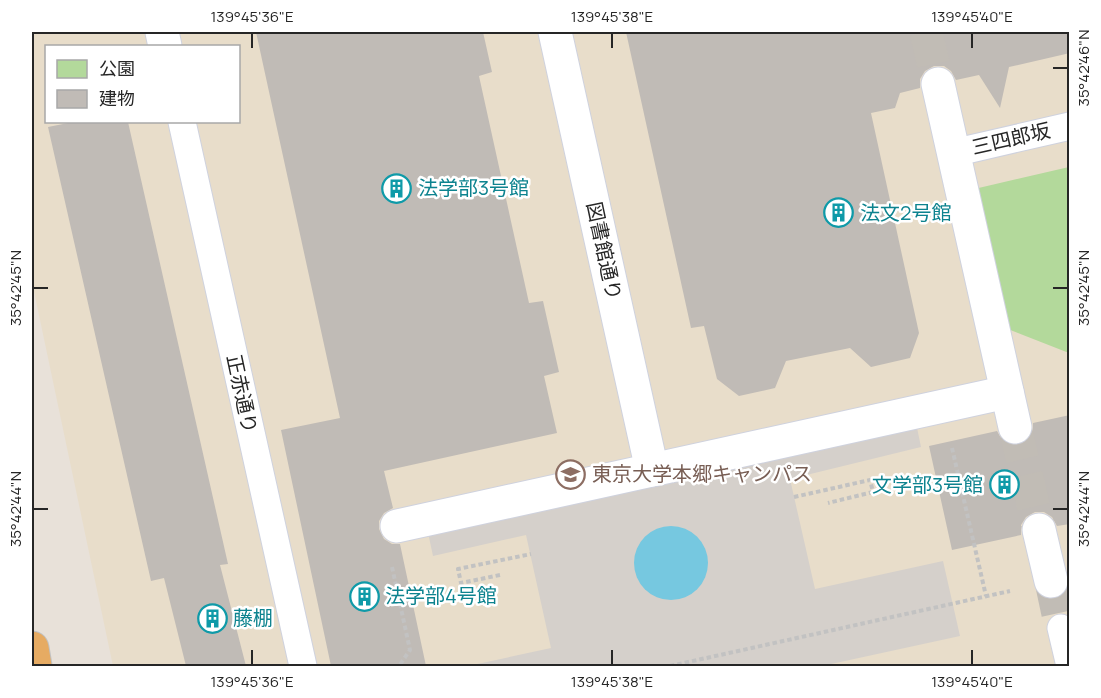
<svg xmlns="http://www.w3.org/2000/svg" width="1101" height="698" font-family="Manrope,'Noto Sans JP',sans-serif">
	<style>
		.education { fill: #e8ddca; fill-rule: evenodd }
		.green { fill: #b3d99b }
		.plaza { fill: #d5d0cb }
		.water { fill: #76c8e0 }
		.building { fill: #c0bbb6 }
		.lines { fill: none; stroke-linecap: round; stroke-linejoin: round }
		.pedestrian-tunnel { stroke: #c1bcb5; stroke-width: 33; stroke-dasharray: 33 16; stroke-linecap: butt }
		.service-casing { stroke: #cfd2de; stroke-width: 29 }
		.pedestrian-casing { stroke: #cfd2de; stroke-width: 35 }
		.trunk-casing { stroke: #c2c2c2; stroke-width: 35 }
		.path { stroke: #c2c2c2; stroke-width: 4; stroke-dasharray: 4.5 3; stroke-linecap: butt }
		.service { stroke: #fff; stroke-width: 27 }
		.pedestrian { stroke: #fff; stroke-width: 33 }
		.trunk { stroke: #e6ab63; stroke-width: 33 }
		.ticks { fill: none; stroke: #262626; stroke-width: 2 }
		.labels { text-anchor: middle; stroke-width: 5; stroke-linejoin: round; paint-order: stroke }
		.street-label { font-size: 20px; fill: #262626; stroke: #fff }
		.culture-label { font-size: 20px; fill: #0d838f; stroke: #fff; text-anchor: start }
		.education-label { font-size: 20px; fill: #785e54; stroke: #fff; text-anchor: start }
		.neatline { fill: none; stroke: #262626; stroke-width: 2 }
		.ticks-label { font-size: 15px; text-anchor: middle; fill: #262626 }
	</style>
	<rect width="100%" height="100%" fill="#e8e1d9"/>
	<path class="education" d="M 32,32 L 1069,32 L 1069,666 L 113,666 L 32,282 ZM 46,46 L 238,46 L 238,122 L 46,122 Z"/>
	<polygon class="green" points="1069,167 1069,353 1000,326 970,190"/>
	<polygon class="plaza" points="915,418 921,447 790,479 815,589 943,561 960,636 822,666 468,666 551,648 526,535 433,556 427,528"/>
	<circle class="water" cx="671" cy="563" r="37"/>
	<g class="building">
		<polygon points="256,32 483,32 492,72 479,76 529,303 543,301 559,372 544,376 557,433 384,471 393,508 384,513 379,521 379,529 384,539 392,544 400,544 426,666 331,666 281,430 340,418"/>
		<polygon points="626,32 1070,32 1070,53 1009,67 1000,108 979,75 956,80 951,71 944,66 934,66 925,71 920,79 920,88 900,93 895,108 871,113 919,333 910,358 871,367 850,348 786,361 775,388 739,396 717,379 704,326 691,328"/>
		<polygon points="73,122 128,122 228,564 220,565 246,666 186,666 164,578 151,581 48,127"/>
		<polygon points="1070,415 1070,524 1057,526 1052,517 1044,512 1035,512 1026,517 1021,525 1021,535 952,550 929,446 997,431 1002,440 1010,445 1019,445 1028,440 1033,432 1033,423"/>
	</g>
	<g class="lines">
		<g class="pedestrian-tunnel">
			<polyline points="926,32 938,84"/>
			<polyline points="1015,427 1039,530"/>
			<polyline points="1051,581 1061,628"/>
		</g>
		<defs>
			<g id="service">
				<polyline points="182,122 303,666"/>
				<polyline points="953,153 1070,126"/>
				<polyline points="1061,628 1070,666"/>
			</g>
			<g id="pedestrian">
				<polyline points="162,32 165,46"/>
				<polyline points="555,32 652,470"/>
				<polyline points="938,84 1015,427"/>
				<polyline points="397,526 1007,392"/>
				<polyline points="1039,530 1051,581"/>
			</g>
			<polyline id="trunk" points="32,648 35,666"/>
		</defs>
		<use href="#service" class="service-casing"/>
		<use href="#pedestrian" class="pedestrian-casing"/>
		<use href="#trunk" class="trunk-casing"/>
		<g class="path">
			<polyline points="952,448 986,596"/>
			<polyline points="794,497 870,480 873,492 828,503"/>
			<polyline points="392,567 410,650 399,666"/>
			<polyline points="500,575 461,583 458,569 531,554"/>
			<polyline points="670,666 1010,591"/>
		</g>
		<use href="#service" class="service"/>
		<use href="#pedestrian" class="pedestrian"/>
		<use href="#trunk" class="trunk"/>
	</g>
	<path class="ticks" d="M 252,33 L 252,48M 612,33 L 612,48M 972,33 L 972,48M 1053,68 L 1068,68M 33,288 L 48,288M 1053,288 L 1068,288M 33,509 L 48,509M 1053,509 L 1068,509M 252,650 L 252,665M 612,650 L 612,665M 972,650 L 972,665"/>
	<defs>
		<symbol id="building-ring" viewBox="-11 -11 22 22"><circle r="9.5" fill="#fff" stroke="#0f9aa8" stroke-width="1.5"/><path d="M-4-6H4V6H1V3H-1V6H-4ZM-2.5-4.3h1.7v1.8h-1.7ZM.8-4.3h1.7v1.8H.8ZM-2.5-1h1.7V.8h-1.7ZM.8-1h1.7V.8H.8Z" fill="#0f9aa8"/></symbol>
		<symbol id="university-ring" viewBox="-11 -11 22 22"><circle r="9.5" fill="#fff" stroke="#8d6e63" stroke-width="1.5"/><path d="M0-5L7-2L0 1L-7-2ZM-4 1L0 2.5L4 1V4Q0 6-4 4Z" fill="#8d6e63"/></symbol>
	</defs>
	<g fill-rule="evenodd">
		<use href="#building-ring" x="380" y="172" width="33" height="33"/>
		<use href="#building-ring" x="822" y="196" width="33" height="33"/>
		<use href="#university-ring" x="554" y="458" width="33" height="33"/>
		<use href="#building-ring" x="988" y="468" width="33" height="33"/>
		<use href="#building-ring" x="348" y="580" width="33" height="33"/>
		<use href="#building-ring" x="196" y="602" width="33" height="33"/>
	</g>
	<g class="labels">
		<g class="street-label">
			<text transform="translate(1011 139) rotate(-13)" y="7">三四郎坂</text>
			<text transform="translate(604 251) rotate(78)" y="7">図書館通り</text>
			<text transform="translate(242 394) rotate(78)" y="7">正赤通り</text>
		</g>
		<g class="culture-label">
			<text x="418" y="195">法学部3号館</text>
			<text x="860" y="220">法文2号館</text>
			<text x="983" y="492" text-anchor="end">文学部3号館</text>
			<text x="385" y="603">法学部4号館</text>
			<text x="233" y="625">藤棚</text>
		</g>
		<g class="education-label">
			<text x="592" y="481">東京大学本郷キャンパス</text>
		</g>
	</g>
	<rect width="1101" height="698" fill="none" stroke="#ffffff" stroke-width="66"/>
	<rect x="45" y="45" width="195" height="78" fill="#ffffff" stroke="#a8a8a8" stroke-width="1.5"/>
	<rect x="57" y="60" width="30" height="18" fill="#b3d99b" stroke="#a8a8a8" stroke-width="1.5"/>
	<text x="99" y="75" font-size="18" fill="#262626">公園</text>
	<rect x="57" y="90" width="30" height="18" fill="#c0bbb6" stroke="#a8a8a8" stroke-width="1.5"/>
	<text x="99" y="105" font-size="18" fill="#262626">建物</text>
	<rect x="33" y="33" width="1035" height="632" class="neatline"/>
	<g class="ticks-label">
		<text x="252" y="22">139°45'36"E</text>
		<text x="612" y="22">139°45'38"E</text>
		<text x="972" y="22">139°45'40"E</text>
		<text transform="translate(1084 68) rotate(-90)" y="5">35°42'46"N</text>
		<text transform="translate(16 288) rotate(-90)" y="5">35°42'45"N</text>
		<text transform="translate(1084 288) rotate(-90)" y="5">35°42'45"N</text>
		<text transform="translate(16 509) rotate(-90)" y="5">35°42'44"N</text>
		<text transform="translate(1084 509) rotate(-90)" y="5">35°42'44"N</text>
		<text x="252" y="687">139°45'36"E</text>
		<text x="612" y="687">139°45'38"E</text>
		<text x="972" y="687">139°45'40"E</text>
	</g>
</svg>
